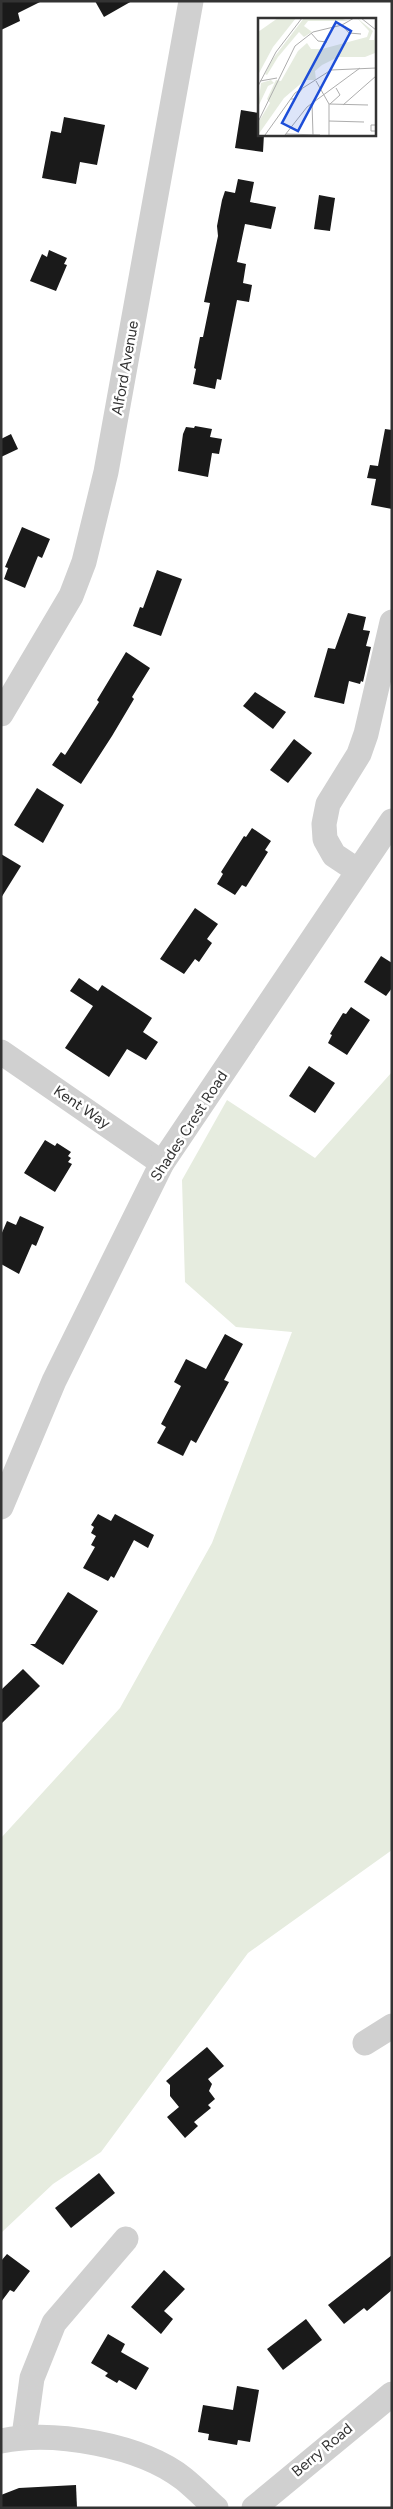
<svg xmlns="http://www.w3.org/2000/svg" width="393" height="2509" font-family="Figtree,sans-serif">
	<style>
		.green { fill: #e6ecdf }
		.building { fill: #1a1a1a }
		.lines { fill: none; stroke-linecap: round; stroke-linejoin: round }
		.minor { stroke: #d0d0d0; stroke-width: 25 }
		.labels { text-anchor: middle; stroke-width: 5; stroke-linejoin: round; paint-order: stroke }
		.street-label { font-size: 15px; fill: #333; stroke: #fff }
		.inset-road { fill: none; stroke: #adadad; stroke-width: 1 }
		.view { fill: #1d4ed8; fill-opacity: 0.15; stroke: #1d4ed8; stroke-width: 2.5 }
		.inset-edge { fill: none; stroke: #333; stroke-width: 2.5 }
	</style>
	<rect width="100%" height="100%" fill="#fff"/>
	<polygon class="green" points="392,1072 392,1850 248,1953 101,2152 53,2184 1,2233 1,1838 120,1708 212,1543 292,1332 236,1327 185,1282 182,1180 227,1100 315,1158"/>
	<g class="building">
		<polygon points="1,1 42,1 18,13 20,21 1,30"/>
		<polygon points="95,1 132,1 104,17"/>
		<polygon points="241,110 259,113 259,134 264,134 263,152 235,148"/>
		<polygon points="64,117 105,125 97,165 80,162 76,184 42,178 51,131 61,133"/>
		<polygon points="238,179 254,182 250,202 276,207 271,229 245,224 237,262 246,264 243,283 252,285 249,302 237,300 221,380 217,379 215,389 193,384 196,369 194,368 200,337 203,337 210,303 204,302 218,236 217,226 222,200 225,191 235,193"/>
		<polygon points="319,195 335,198 330,231 314,229"/>
		<polygon points="49,250 67,258 64,264 67,265 56,291 30,281 42,254 47,257"/>
		<polygon points="195,426 212,429 210,437 222,439 219,454 212,453 208,477 178,471 183,434 186,427 194,428"/>
		<polygon points="385,429 392,430 392,509 371,505 376,479 367,478 370,465 378,466"/>
		<polygon points="11,434 18,449 1,457 1,439"/>
		<polygon points="22,527 50,539 42,558 38,556 25,588 4,579 8,568 5,567"/>
		<polygon points="157,570 182,579 161,636 133,626 140,607 143,608"/>
		<polygon points="348,613 366,617 363,630 370,631 366,646 371,647 363,682 361,681 360,684 349,681 344,704 314,697 328,648 335,649"/>
		<polygon points="126,652 150,668 132,697 134,699 112,736 81,784 52,765 61,752 65,755 99,702 97,700"/>
		<polygon points="255,692 286,712 273,729 243,706"/>
		<polygon points="294,739 312,753 288,783 270,770"/>
		<polygon points="37,788 64,805 43,843 14,825"/>
		<polygon points="252,828 271,841 265,850 268,852 246,887 242,885 235,895 217,884 223,874 221,872 244,836 246,837"/>
		<polygon points="1,854 21,866 1,898"/>
		<polygon points="195,908 218,924 207,939 212,943 199,962 195,959 184,974 160,959"/>
		<polygon points="381,956 392,963 392,988 386,996 364,982"/>
		<polygon points="79,978 98,991 102,985 152,1018 143,1032 158,1042 146,1060 127,1049 109,1077 65,1048 93,1006 70,991"/>
		<polygon points="351,1007 370,1020 347,1055 328,1043 332,1035 330,1034 343,1013 346,1014"/>
		<polygon points="309,1066 335,1083 315,1113 289,1096"/>
		<polygon points="45,1140 55,1146 57,1143 71,1152 68,1156 71,1158 68,1162 72,1164 55,1192 24,1173"/>
		<polygon points="20,1216 44,1227 36,1246 32,1244 19,1274 1,1264 1,1235 7,1221 16,1225"/>
		<polygon points="225,1334 243,1344 224,1380 229,1382 196,1443 191,1440 183,1456 157,1443 166,1427 161,1424 181,1386 174,1382 186,1359 206,1369"/>
		<polygon points="98,1514 111,1521 115,1514 154,1535 148,1548 134,1540 114,1578 111,1576 108,1581 83,1568 95,1547 91,1545 96,1536 91,1533 94,1527 91,1525"/>
		<polygon points="68,1592 98,1611 63,1665 30,1644 35,1644"/>
		<polygon points="23,1669 40,1686 1,1724 1,1690"/>
		<polygon points="207,2047 224,2066 208,2079 212,2084 209,2091 215,2099 208,2105 211,2108 194,2122 198,2126 185,2138 167,2117 179,2107 170,2096 170,2085 166,2081"/>
		<polygon points="99,2173 115,2193 71,2228 55,2208"/>
		<polygon points="7,2254 30,2271 14,2292 10,2290 1,2302 1,2261"/>
		<polygon points="392,2255 392,2290 367,2311 364,2308 344,2324 328,2305"/>
		<polygon points="164,2270 185,2289 164,2311 173,2319 161,2334 131,2307"/>
		<polygon points="306,2319 322,2340 283,2370 267,2349"/>
		<polygon points="108,2334 125,2344 121,2352 149,2368 136,2390 119,2380 117,2383 105,2376 108,2373 91,2363"/>
		<polygon points="237,2386 259,2390 250,2442 238,2440 237,2445 208,2440 209,2434 198,2432 203,2405 233,2410"/>
		<polygon points="76,2485 77,2508 1,2508 1,2495 19,2488"/>
	</g>
	<g class="lines">
		<g class="minor">
			<polyline points="1,714 71,596 84,562 106,472 191,1"/>
			<polyline points="358,871 334,855 325,839 324,824 328,804 359,754 366,734 392,622"/>
			<polyline points="1,1052 162,1163"/>
			<polyline points="1,1507 54,1381 162,1163 392,821"/>
			<polyline points="365,2043 392,2026"/>
			<polyline points="24,2436 32,2378 54,2323 126,2239"/>
			<path d="M 1,2441 C 54,2430 141,2445 184,2479 C 195,2488 205,2498 216,2508"/>
			<polyline points="254,2508 392,2394"/>
		</g>
	</g>
	<g class="labels">
		<g class="street-label">
			<text transform="translate(125 368) rotate(-80)" y="5">Alford Avenue</text>
			<text transform="translate(82 1107) rotate(34)" y="5">Kent Way</text>
			<text transform="translate(189 1126) rotate(-57)" y="5">Shades Crest Road</text>
			<text transform="translate(322 2450) rotate(-40)" y="5">Berry Road</text>
		</g>
	</g>
	<g transform="translate(258 18)">
		<rect width="118" height="118" fill="#fff"/>
		<path d="M 20,0 L 38,0 L 15,29 L 0,57 L 0,14 ZM 46,0 L 81,0 L 91,3 L 50,3 L 46,8 L 54,14 L 46,19 L 41,14 L 20,39 L 9,57 L 7,56 L 14,42 ZM 99,0 L 115,13 L 111,22 L 116,22 L 117,14 L 117,35 L 107,39 L 80,39 L 64,47 L 57,53 L 58,62 L 47,62 L 26,80 L 0,117 L 0,105 L 12,85 L 9,81 L 18,62 L 23,63 L 40,33 L 49,25 L 53,31 L 64,31 L 109,19 L 111,13 ZM 13,62 L 16,65 L 10,68 L 0,89 L 3,65 Z" fill="#e6ecdf"/>
		<path class="inset-road" d="M 103,0 L 118,12M 84,7 L 91,15 L 103,16M 53,15 L 60,23 L 69,24M 2,63 L 19,60M 58,63 L 71,86 L 71,117M 0,68 L 18,34 L 44,0M 33,81 L 36,81 L 44,71M 54,85 L 55,117M 71,86 L 110,87M 72,86 L 82,77 L 78,70M 85,87 L 118,58M 71,103 L 106,104M 0,104 L 37,28 L 55,14 L 84,7 L 96,0M 118,107 L 113,107 L 113,113 L 118,113M 28,116 L 62,117M 7,117 L 37,75 L 73,52 L 118,50M 27,117 L 49,89 L 102,50"/>
		<path class="view" d="M 78,4 L 93,13 L 40,113 L 24,105 Z"/>
		<rect width="118" height="118" class="inset-edge"/>
	</g>
	<rect width="393" height="2509" fill="none" stroke="#333333" stroke-width="5"/>
</svg>
